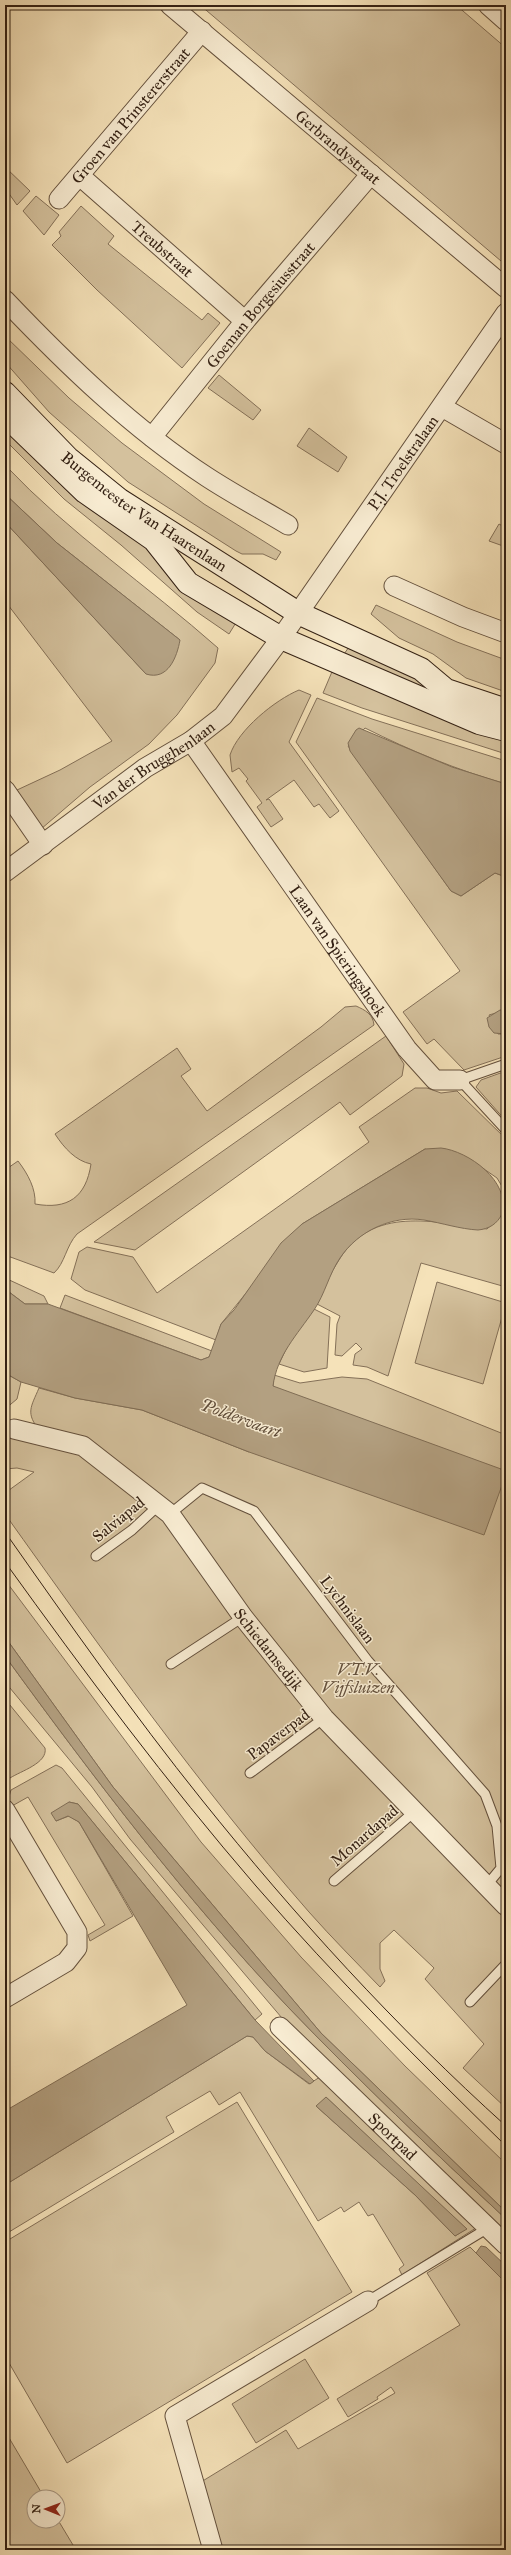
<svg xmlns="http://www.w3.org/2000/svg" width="511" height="2555" font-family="'IM FELL Great Primer',serif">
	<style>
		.green { fill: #d4c19d; stroke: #847058; fill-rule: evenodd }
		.water { fill: #b3a081; stroke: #806d55 }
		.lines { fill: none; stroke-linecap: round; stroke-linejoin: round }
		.lane-casing { stroke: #64503c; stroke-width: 11 }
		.street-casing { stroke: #64503c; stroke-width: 21 }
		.secondary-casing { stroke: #332013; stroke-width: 24 }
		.lane { stroke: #f8ecd2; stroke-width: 9 }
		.street { stroke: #f8ecd2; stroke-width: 19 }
		.secondary { stroke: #f8ecd2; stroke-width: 22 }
		.tram { stroke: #332013; stroke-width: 1 }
		.labels { text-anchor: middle; stroke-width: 3; stroke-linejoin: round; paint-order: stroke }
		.street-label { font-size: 16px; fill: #332013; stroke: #f8ecd2 }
		.park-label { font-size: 16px; font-style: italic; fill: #63503c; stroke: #f8ecd2 }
		.water-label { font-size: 17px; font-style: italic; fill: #604d3a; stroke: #f8ecd2 }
	</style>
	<rect width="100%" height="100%" fill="#f5e2b9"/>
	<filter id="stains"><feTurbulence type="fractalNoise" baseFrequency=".005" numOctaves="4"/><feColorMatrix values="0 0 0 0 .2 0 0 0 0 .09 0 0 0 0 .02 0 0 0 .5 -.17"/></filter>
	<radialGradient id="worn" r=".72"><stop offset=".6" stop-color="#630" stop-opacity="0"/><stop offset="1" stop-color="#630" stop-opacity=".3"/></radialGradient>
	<g class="green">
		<polygon points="200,5 456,5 506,48 506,255 501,261"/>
		<polygon points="5,167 30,191 17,205 5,188"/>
		<polygon points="36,196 59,215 44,235 23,211"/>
		<polygon points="81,206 114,236 108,244 202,320 208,313 220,323 182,368 97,290 52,245 61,236 59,232"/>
		<polygon points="5,336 69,398 122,443 204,504 281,552 276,560 263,554 242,554 236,551 128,482 49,412 5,362"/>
		<polygon points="219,375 261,410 253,420 208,388"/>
		<polygon points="5,424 237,621 229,634 197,612 121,545 64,499 5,440"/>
		<polygon points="309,428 347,457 338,472 297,446"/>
		<path d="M 5,465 C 69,533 148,586 218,648 L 215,663 L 177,715 L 149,744 L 90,787 L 41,829 L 17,790 L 60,770 L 112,741 L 5,601 L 5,522 L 146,674 L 180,640 L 57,543 L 5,494 Z"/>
		<polygon points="499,524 506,528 506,547 489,541"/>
		<polygon points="376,605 457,642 506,660 506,692 466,678 433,654 399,638 371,614"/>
		<polygon points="349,647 415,677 434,695 344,654"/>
		<polygon points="334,667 506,735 506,754 362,708 323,693"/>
		<path d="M 299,690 L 311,695 L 289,742 L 339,811 L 330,818 L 319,804 L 314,807 L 294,780 L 266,800 L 269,799 L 283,819 L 271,827 L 257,807 L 262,803 L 246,781 L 248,779 L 239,768 L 232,772 L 230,755 C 238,730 275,700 299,690 Z"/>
		<path d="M 317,698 L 372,719 L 506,761 L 506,784 C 457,770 411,751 365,728 L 348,746 L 451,891 L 461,896 L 495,873 L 506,877 L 506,1010 L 489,1015 L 498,1034 L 506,1034 L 506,1056 L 464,1070 L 434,1039 L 427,1044 L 403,1012 L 460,971 L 296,742 Z"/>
		<path d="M 356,1006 C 365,1010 373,1014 374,1025 L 77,1234 C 66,1246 65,1263 54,1273 L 5,1255 L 5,1170 L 18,1161 C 28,1174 36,1189 35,1204 C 68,1210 86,1197 91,1164 C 76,1161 64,1148 55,1134 L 177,1048 L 191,1069 L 181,1076 L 207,1111 L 321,1027 L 345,1007 Z"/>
		<polygon points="386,1036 404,1064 402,1076 350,1115 340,1102 135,1250 94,1242"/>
		<polygon points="506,1071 506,1121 476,1087 481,1080"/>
		<polygon points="415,1088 427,1088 441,1093 457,1091 506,1139 506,1193 497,1178 484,1169 425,1149 302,1224 221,1324 216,1340 85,1290 71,1279 79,1252 87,1247 133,1257 157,1293 369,1142 359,1127"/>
		<path d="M 506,1204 L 506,1287 L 421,1263 L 388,1376 L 367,1367 L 353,1365 L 355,1354 L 362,1349 L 356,1343 L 342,1356 L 335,1355 L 337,1324 L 340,1316 L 317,1304 C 324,1289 330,1273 339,1260 C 372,1205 435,1222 487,1229 L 501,1216 Z"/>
		<polygon points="5,1278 44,1296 48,1304 25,1304 5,1289"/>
		<polygon points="437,1282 506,1303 483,1384 415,1363"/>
		<polygon points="65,1295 212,1351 209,1357 201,1360 60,1308"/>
		<polygon points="314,1309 330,1317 327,1368 304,1372 279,1364 289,1343"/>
		<polygon points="5,1373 21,1382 17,1399 5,1409"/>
		<path d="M 274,1375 L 300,1383 L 342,1377 L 367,1379 L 506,1435 L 506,2108 L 463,2068 L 484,2044 L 425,1979 L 434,1968 L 394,1930 L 380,1943 L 380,1969 L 385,1981 L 380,1987 C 356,1962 332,1938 309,1912 C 199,1786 102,1650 5,1514 L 5,1493 L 34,1472 L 17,1468 L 5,1469 L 5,1434 L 11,1436 L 40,1431 C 25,1413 31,1407 39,1388 L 75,1398 L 142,1410 L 249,1452 L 273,1386 Z"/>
		<polygon points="5,1580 201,1842 301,1957 405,2066 506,2164 506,2212 321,2033 113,1787 5,1637"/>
		<path d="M 5,1656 C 93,1777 185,1898 288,2007 C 358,2080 432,2150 506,2219 L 506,2235 L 293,2031 L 130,1839 L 92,1787 L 5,1682 Z"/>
		<path d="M 5,1699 L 45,1748 C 48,1763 21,1771 10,1778 L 5,1771 L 5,1765 L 10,1762 L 5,1755 Z"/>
		<polygon points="56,1765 62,1768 262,2014 255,2020 78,1804 69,1802 56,1821 69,1816 79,1822 133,1916 90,1941 88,1935 105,1925 28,1797 12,1806 8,1800 11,1790"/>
		<path d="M 247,2036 L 253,2037 L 265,2051 L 309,2084 L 320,2077 L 479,2226 L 402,2275 L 399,2269 L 404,2265 L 373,2214 L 368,2216 L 359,2202 L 344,2212 L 341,2207 L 318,2221 L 240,2092 L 219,2105 L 210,2091 L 166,2117 L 174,2132 L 9,2232 L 5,2225 L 5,2185 ZM 326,2097 L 466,2229 L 455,2236 L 415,2195 L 317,2107 Z"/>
		<polygon points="237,2102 352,2292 67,2463 5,2356 5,2242"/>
		<polygon points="470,2247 506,2283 506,2550 222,2550 201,2482 286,2430 298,2449 395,2393 391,2387 377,2397 378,2399 348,2417 337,2399 460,2325 427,2273"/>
		<polygon points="305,2359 329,2398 256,2443 232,2404"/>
		<polygon points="5,2431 44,2497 34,2497 34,2521 58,2520 76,2550 5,2550"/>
	</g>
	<g class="water">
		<path d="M 5,494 L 57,543 L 180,640 C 177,657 168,681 146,674 L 5,522 Z"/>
		<polygon points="359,728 452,767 506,784 506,877 495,873 461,896 451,891 350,751 348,743 356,730"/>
		<polygon points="500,1010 506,1010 506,1034 494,1033 489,1027 487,1018"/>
		<path d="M 441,1148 C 468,1151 511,1181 502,1214 C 497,1224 489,1229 478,1230 C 460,1229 442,1223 424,1220 C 392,1215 358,1231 340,1258 C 329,1274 325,1294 314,1310 C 297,1335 277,1355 273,1386 L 501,1469 L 505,1477 L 484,1535 L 249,1452 L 142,1410 L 75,1398 L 21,1382 L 5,1373 L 5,1289 L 25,1304 L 48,1304 L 201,1360 L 209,1357 L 221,1324 L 234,1310 L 281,1243 L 302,1224 L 425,1149 Z"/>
		<path d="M 5,1637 L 113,1787 L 321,2033 L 506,2212 L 506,2219 C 432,2150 358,2080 288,2007 C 185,1898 93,1777 5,1656 Z"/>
		<polygon points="69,1802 78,1804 255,2020 314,2081 310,2084 265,2051 253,2037 247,2036 5,2185 5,2111 187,2005 79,1822 68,1816 56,1821 51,1813"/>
		<polygon points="326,2097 467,2229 455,2236 415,2195 316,2106"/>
		<polygon points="481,2246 486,2247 506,2266 506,2283 476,2253"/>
	</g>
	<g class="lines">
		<defs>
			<g id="lane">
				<polyline points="506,1064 460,1080 506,1130"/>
				<polyline points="170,1514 202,1488 254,1511 368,1661 485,1794 497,1826 501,1868 487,1885"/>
				<polyline points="96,1556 132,1530 159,1505"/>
				<polyline points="171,1664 243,1617"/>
				<polyline points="250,1773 324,1718"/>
				<polyline points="334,1881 414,1812"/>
				<polyline points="470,2002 506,1964"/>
				<polyline points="368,2301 488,2228"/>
			</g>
			<g id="street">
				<path id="s1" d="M 170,5 L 506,288"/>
				<polyline points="488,5 506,21"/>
				<path id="s2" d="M 80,176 L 245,321"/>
				<path id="s3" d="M 59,199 L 202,31"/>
				<path d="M 5,300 C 67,365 132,428 207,477 C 233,494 261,509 288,525"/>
				<polyline points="442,407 506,444"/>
				<path id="s4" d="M 152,437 L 245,321 L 371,174"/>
				<polyline points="394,586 463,617 506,633"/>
				<path id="s5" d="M 191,741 L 407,1049 L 435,1080 L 460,1080"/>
				<polyline points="5,790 43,845"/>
				<path id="s6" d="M 5,872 L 145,768 L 191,741 L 223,716 L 281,638 L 506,313"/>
				<path id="s7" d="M 14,1429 L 83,1446 L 170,1514 L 243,1617 L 324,1718 L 506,1906"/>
				<polyline points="5,1810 77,1932 77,1948 66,1962 5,1998"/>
				<path id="s8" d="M 280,2027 L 506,2245"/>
				<polyline points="213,2550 175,2416 368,2301"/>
			</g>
			<g id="secondary">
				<path id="s9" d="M 5,393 L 68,458 L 120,500 L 298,613 L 421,669 L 446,690 L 506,710"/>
				<polyline points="5,415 85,492 154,540 188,583 281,638 479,723 506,730"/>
			</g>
		</defs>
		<use href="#lane" class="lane-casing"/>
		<use href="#street" class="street-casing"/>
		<use href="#secondary" class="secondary-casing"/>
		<use href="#lane" class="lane"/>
		<use href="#street" class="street"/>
		<use href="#secondary" class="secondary"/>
		<g class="tram">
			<path d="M 5,1532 C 69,1623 133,1714 202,1800 C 295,1916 396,2027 506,2126"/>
			<path d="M 5,1562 C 85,1673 167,1783 256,1886 C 335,1977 420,2062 506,2146"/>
		</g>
	</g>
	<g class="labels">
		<g class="street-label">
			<text dy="6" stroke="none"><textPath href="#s3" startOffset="110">Groen van Prinstererstraat</textPath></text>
			<text dy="6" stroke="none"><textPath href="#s1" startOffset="220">Gerbrandystraat</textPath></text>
			<text dy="6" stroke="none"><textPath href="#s2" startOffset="110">Treubstraat</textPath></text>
			<text dy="6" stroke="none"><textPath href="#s4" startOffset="171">Goeman Borgesiusstraat</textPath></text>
			<text dy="6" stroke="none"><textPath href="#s6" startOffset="579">P.J. Troelstralaan</textPath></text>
			<text dy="6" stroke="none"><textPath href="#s9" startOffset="184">Burgemeester Van Haarenlaan</textPath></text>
			<text dy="6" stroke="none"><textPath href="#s6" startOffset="183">Van der Brugghenlaan</textPath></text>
			<text dy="6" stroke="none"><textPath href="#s5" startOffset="256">Laan van Spieringshoek</textPath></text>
			<text transform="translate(118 1519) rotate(-39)" y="6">Salviapad</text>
			<text transform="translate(348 1609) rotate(53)" y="6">Lychnislaan</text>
			<text dy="6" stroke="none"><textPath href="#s7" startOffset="349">Schiedamsedijk</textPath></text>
			<text transform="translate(278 1734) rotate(-37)" y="6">Papaverpad</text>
			<text transform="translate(364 1835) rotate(-41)" y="6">Monardapad</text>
			<text dy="6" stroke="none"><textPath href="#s8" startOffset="157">Sportpad</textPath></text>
		</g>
		<g class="park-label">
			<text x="358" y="1675">V.T.V.<tspan x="358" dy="18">Vijfsluizen</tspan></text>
		</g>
		<g class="water-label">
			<text transform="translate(241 1418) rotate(20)" y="6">Poldervaart</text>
		</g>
	</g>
	<rect width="511" height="2555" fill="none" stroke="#f5e2b9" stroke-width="20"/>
	<rect x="6" y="6" width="499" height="2543" fill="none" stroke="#332013" stroke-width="2"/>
	<rect x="10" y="10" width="491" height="2535" fill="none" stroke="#332013"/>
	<g transform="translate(46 2509) rotate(271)"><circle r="19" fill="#f8ecd2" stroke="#a99a86"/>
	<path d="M0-3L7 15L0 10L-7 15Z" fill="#8f2418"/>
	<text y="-6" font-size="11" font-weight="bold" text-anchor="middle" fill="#332013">N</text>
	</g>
	<rect width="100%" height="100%" filter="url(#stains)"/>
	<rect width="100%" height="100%" fill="url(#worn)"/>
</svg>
